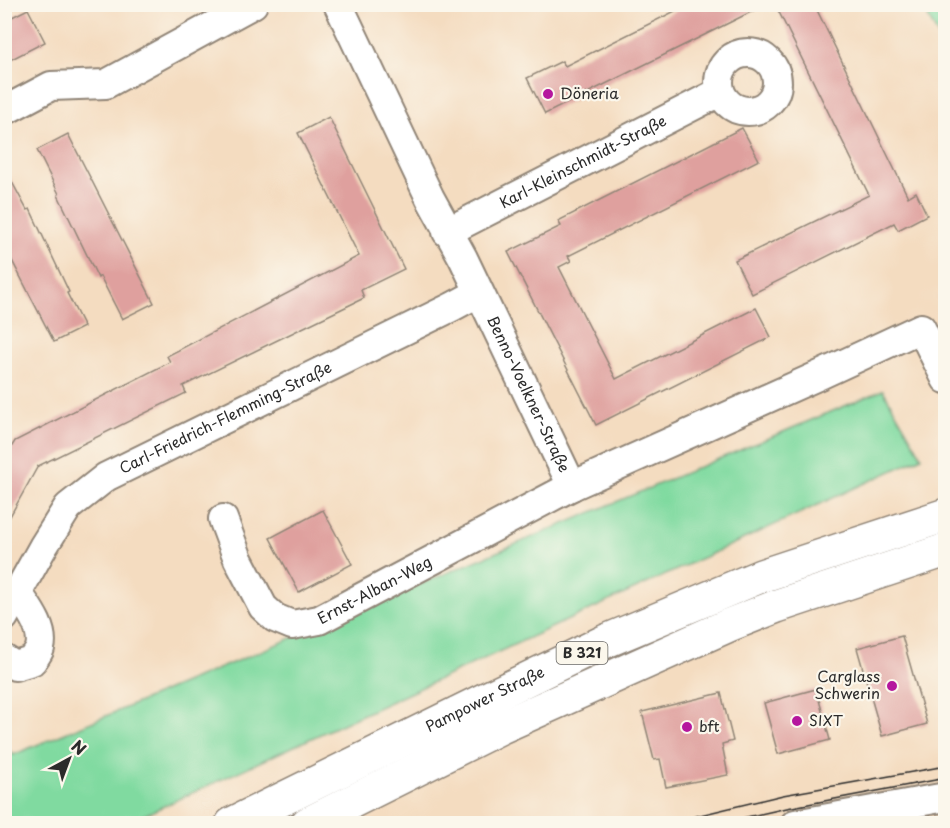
<svg xmlns="http://www.w3.org/2000/svg" width="950" height="828" font-family="'Playpen Sans',sans-serif">
	<style>
		.green { fill: #80daa0; stroke: #568266; stroke-width: 1.5 }
		.building { fill: #dfa09e }
		.lines { fill: none; stroke-linecap: round; stroke-linejoin: round }
		.minor-casing { stroke: #908476; stroke-width: 32 }
		.major-casing { stroke: #908476; stroke-width: 36 }
		.minor { stroke: #fff; stroke-width: 28 }
		.major { stroke: #fff; stroke-width: 33 }
		.tram { stroke: #2b2b2b; stroke-width: 1.5 }
		.poi-dot { fill: #b5179e; stroke: #fbf7ec; stroke-width: 2 }
		.labels { text-anchor: middle; stroke-width: 4.5; stroke-linejoin: round; paint-order: stroke }
		.shield { fill: #fbf7ec; stroke: #696865; stroke-width: 1.5 }
		.shield-label { font-size: 14px; font-weight: bold; fill: #2b2b2b }
		.poi-label { font-size: 15px; fill: #2b2b2b; stroke: #fbf7ec; text-anchor: start }
		.street-label { font-size: 15px; fill: #2b2b2b; stroke: #fbf7ec }
	</style>
	<rect width="100%" height="100%" fill="#fbf7ec"/>
	<filter id="ink" filterUnits="userSpaceOnUse"><feTurbulence type="fractalNoise" baseFrequency=".0167" numOctaves="2"/><feDisplacementMap in="SourceGraphic" scale="12" xChannelSelector="R" yChannelSelector="G"/><feConvolveMatrix kernelMatrix="1 2 1 2 8 2 1 2 1" color-interpolation-filters="sRGB"/></filter>
	<filter id="wash" filterUnits="userSpaceOnUse"><feTurbulence type="fractalNoise" baseFrequency=".008" numOctaves="4" result="noise"/><feDisplacementMap in="SourceGraphic" scale="24" xChannelSelector="R" yChannelSelector="G"/><feGaussianBlur stdDeviation="1.35" result="paint"/><feColorMatrix in="noise" values="0 0 0 0 0 0 0 0 0 0 0 0 0 0 0 0 0 1.4 0 .05"/><feComposite in="paint" operator="in"/></filter>
	<g filter="url(#wash)">
		<rect width="100%" height="100%" fill="#f4dcc0"/>
		<g class="green">
			<polygon points="922,5 945,5 945,49"/>
			<polygon points="883,390 922,457 127,823 5,823 4,744 13,755"/>
		</g>
		<g id="blocks">
			<g class="building">
				<polygon points="689,4 767,4 545,114 527,78 562,61 565,66"/>
				<polygon points="775,4 814,4 908,197 916,192 927,215 898,230 894,223 752,294 735,260 869,195"/>
				<polygon points="28,9 45,42 4,63 4,21"/>
				<polygon points="329,117 404,269 361,290 364,298 183,386 186,393 38,466 4,527 4,459 15,441 170,362 167,356 359,256 298,133"/>
				<polygon points="742,128 759,160 568,256 571,261 559,267 616,379 756,308 771,337 596,425 508,252 561,226 558,221"/>
				<polygon points="68,134 154,303 122,319 100,276 98,278 58,195 59,194 37,150"/>
				<polygon points="4,167 27,210 30,209 69,292 67,293 84,327 54,342 4,245"/>
				<polygon points="323,510 352,564 299,592 270,538"/>
				<polygon points="902,636 927,724 882,736 857,648"/>
				<polygon points="816,689 830,740 778,754 764,703"/>
				<polygon points="721,693 733,741 722,744 728,775 666,787 660,759 654,760 642,712"/>
			</g>
		</g>
	</g>
	<g filter="url(#ink)">
		<use href="#blocks" fill-opacity="0" stroke="#908476" stroke-width="1.5"/>
		<g class="lines">
			<defs>
				<g id="minor">
					<path id="s1" d="M 338,4 L 430,198 L 463,258 L 572,486"/>
					<circle cx="748" cy="82" r="29"/>
					<polyline points="4,111 51,86 106,84 253,4"/>
					<path id="s2" d="M 447,232 L 720,92"/>
					<path id="s3" d="M 223,519 L 238,559 L 263,607 L 275,618 L 292,625 L 319,620 L 572,486 L 822,374 L 921,328 L 946,379"/>
					<path id="s4" d="M 4,617 L 43,547 L 68,507 L 106,477 L 452,307 L 478,293"/>
					<path d="M 4,659 L 15,666 L 32,661 C 35,657 39,652 40,648 C 45,629 28,608 18,593"/>
					<polyline points="795,824 946,797"/>
				</g>
				<g id="major">
					<path id="s5" d="M 232,824 L 488,698 L 606,641 L 761,576 L 946,515"/>
					<polyline points="307,824 501,727 729,625 777,606 946,550"/>
				</g>
			</defs>
			<use href="#minor" class="minor-casing"/>
			<use href="#major" class="major-casing"/>
			<use href="#minor" class="minor"/>
			<use href="#major" class="major"/>
			<g class="tram">
				<polyline points="663,824 783,795 946,766"/>
				<polyline points="716,824 787,808 946,778"/>
			</g>
		</g>
	</g>
	<g class="poi-dot">
		<circle cx="548" cy="94" r="6"/>
		<circle cx="892" cy="686" r="6"/>
		<circle cx="797" cy="721" r="6"/>
		<circle cx="687" cy="727" r="6"/>
	</g>
	<g class="labels">
		<rect class="shield" x="556.5" y="642" width="51" height="22" rx="4.5"/>
		<g class="shield-label">
			<text x="582" y="658">B 321</text>
		</g>
		<g class="poi-label">
			<text x="560" y="99">Döneria</text>
			<text x="880" y="682" text-anchor="end">Carglass<tspan x="880" dy="17">Schwerin</tspan></text>
			<text x="809" y="726">SIXT</text>
			<text x="699" y="732">bft</text>
		</g>
		<g class="street-label">
			<text dy="5" stroke="none"><textPath href="#s2" startOffset="153">Karl-Kleinschmidt-Straße</textPath></text>
			<text dy="5" stroke="none"><textPath href="#s1" startOffset="434">Benno-Voelkner-Straße</textPath></text>
			<text dy="5" stroke="none"><textPath href="#s4" startOffset="309">Carl-Friedrich-Flemming-Straße</textPath></text>
			<text dy="5" stroke="none"><textPath href="#s3" startOffset="222">Ernst-Alban-Weg</textPath></text>
			<text dy="5" stroke="none"><textPath href="#s5" startOffset="282">Pampower Straße</textPath></text>
		</g>
	</g>
	<rect width="950" height="828" fill="none" stroke="#fbf7ec" stroke-width="24"/>
	<g transform="translate(69 759) rotate(41)" stroke="#fbf7ec" stroke-width="4.5" paint-order="stroke">
	<path d="M0-4.5L10 22L0 15L-10 22Z" fill="#2b2b2b"/>
	<text y="-9" font-size="16" font-weight="bold" text-anchor="middle" fill="#2b2b2b">N</text>
	</g>
</svg>
